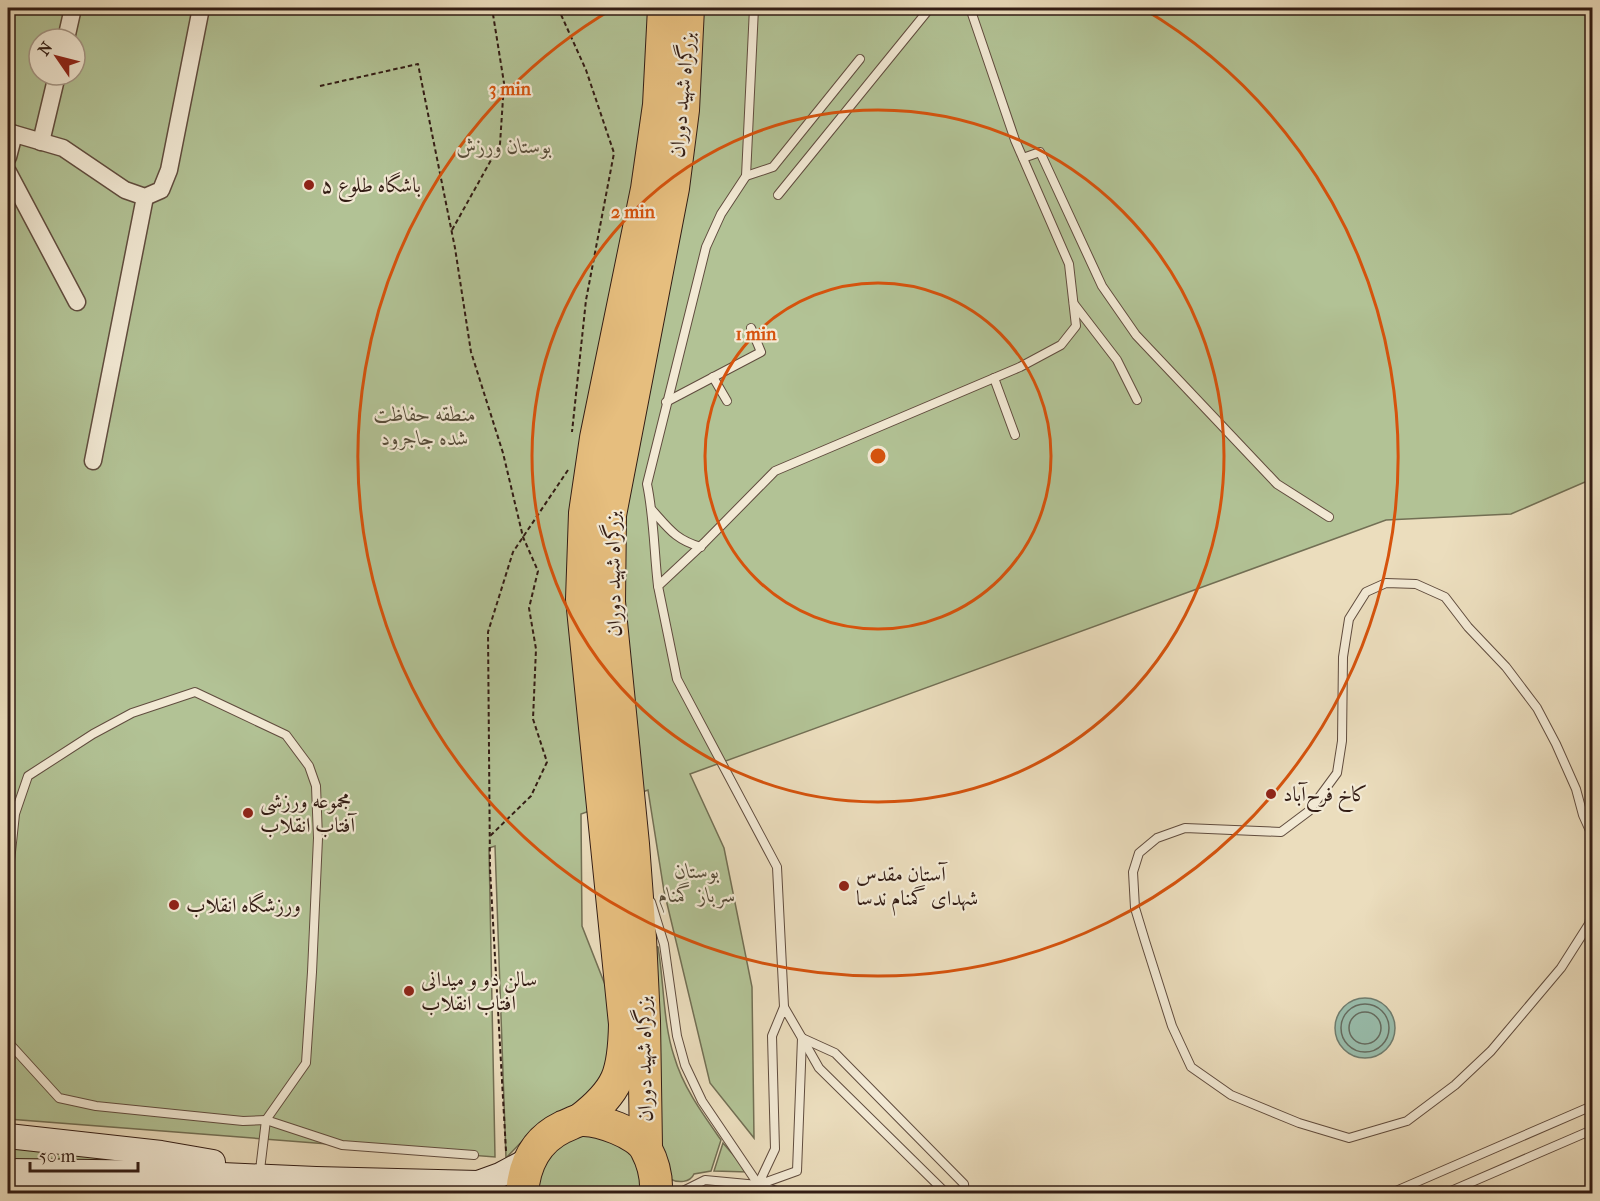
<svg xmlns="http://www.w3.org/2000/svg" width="1600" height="1201" font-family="'IM FELL French Canon',Amiri,serif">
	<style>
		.green { fill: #b2c295; stroke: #726f54; stroke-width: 1.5; fill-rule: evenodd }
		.water { fill: #99bdac; stroke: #707d6f; stroke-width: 1.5 }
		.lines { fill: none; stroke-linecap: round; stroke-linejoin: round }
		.shore { stroke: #666c60; stroke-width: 1.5 }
		.lane-casing { stroke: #604c3e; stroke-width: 10 }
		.street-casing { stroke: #604c3e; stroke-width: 19 }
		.secondary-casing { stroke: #321c14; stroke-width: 26 }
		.highway-casing { stroke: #321c14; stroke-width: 34 }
		.path { stroke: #321c14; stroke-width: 2; stroke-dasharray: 4.5 3; stroke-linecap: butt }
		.lane { stroke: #f2e9d4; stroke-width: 8 }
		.street { stroke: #f2e9d4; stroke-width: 16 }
		.secondary { stroke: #f2e9d4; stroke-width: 24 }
		.highway { stroke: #e6be7e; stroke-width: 32 }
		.ring { fill: none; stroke: #d6530d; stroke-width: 3 }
		.poi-dot { fill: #8f2418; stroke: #f2e9d4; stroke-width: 2 }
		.labels { text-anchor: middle; stroke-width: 4.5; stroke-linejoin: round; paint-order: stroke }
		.street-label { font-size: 21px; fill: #321c14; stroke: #f2e9d4 }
		.park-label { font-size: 21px; font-style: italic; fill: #584e3b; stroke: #f2e9d4 }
		.poi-label { font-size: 21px; fill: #321c14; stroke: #f2e9d4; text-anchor: start }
		.centre { fill: #d6530d; stroke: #f2e9d4; stroke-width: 3 }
		.ring-label { font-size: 18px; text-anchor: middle; font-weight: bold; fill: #d6530d; stroke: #f2e9d4; stroke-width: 4.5; stroke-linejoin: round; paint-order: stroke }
	</style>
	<rect width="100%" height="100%" fill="#ebddbd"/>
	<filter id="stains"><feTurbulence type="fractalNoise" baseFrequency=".00333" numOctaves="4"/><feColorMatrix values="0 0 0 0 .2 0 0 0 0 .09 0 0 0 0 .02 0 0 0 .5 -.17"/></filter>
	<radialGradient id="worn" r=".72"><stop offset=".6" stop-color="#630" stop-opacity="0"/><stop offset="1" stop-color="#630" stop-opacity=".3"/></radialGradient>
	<g class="green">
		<path d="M 8,8 L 1592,8 L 1592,479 L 1511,514 L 1386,520 L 690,774 L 724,848 L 752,987 L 754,1138 L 710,1083 L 664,891 L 648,790 L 581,814 L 582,926 L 611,1000 L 615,1033 L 599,1092 L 533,1130 L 506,1158 L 495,846 L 489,848 L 495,1157 L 8,1119 ZM 39,39 L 75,39 L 75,75 L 39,75 Z"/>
		<path d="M 655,946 L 658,947 C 664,982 663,1023 674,1056 C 683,1087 702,1113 721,1140 L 711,1171 L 694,1174 C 690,1183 678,1183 670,1179 L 658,1145 Z"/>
		<polygon points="596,1134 630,1150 647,1193 531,1194 539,1162 571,1137"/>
		<polygon points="723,1143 748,1172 714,1171"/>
		<polygon points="8,1145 219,1167 56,1159 8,1160"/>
	</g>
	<circle class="water" cx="1365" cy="1028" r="30"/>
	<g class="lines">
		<g class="shore">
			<circle cx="1365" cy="1028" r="24"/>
			<circle cx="1365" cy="1028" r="16"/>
		</g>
		<defs>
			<g id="lane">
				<polyline points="1023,158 1040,152 1102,286 1136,335 1277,484 1329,517"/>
				<polyline points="746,176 773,167 860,59"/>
				<polyline points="778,195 930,8"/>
				<polyline points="1074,304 1117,360 1137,400"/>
				<polyline points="713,377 727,401"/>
				<polyline points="994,378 1015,435"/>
				<polyline points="666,402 761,352 751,328"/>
				<path d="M 652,510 C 669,529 676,540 701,547"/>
				<path d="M 658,586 C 654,552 654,517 647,484 L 706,247 L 721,214 L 746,176 L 754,8"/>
				<polyline points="1592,835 1583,815 1576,789 1556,744 1537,708 1506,667 1468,627 1445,597 1416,584 1386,583 1366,592 1349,619 1343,657 1342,741 1337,773 1309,811 1281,832 1185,828 1157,838 1139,853 1133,872 1135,908 1145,941 1172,1026 1191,1067 1231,1095 1299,1123 1349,1138 1407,1121 1455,1085 1491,1051 1561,968 1589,924 1592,910"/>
				<polyline points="8,880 15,814 28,776 93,734 132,713 195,692 286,735 309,766 316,786 318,838 312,972 306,1063 266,1120 260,1170"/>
				<polyline points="651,902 664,944 677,1036 685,1065 702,1101 760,1187"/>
				<polyline points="784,1007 777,867 677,679 658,586 704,543 775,471 1020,367 1061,345 1076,326 1069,264 1015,140 970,8"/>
				<polyline points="8,1037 9,1043 59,1098 96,1106 243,1121 266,1120 342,1145 474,1155"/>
				<polyline points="802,1038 835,1053 964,1184 965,1194"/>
				<polyline points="802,1038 819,1068 947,1194"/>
				<polyline points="758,1185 797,1171 802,1038 784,1007 772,1036 775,1149 758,1185 760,1194"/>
				<polyline points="677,1194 705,1180 758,1185 786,1194"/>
				<polyline points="1389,1194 1592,1106"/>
				<polyline points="1444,1194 1592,1130"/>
			</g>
			<g id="street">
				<polyline points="66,39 73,8"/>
				<polyline points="8,132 63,148 125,190 145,197 161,190 169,170 201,8"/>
				<polyline points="41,142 57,75"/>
				<polyline points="8,157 14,134"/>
				<polyline points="8,172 77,302"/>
				<polyline points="93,461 145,197"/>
			</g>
			<g id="secondary">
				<polyline points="8,1136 161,1153 213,1162"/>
				<polyline points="8,1171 177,1173 316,1179 478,1183 500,1175 530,1159"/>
				<polyline points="8,1189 189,1194"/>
			</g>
			<g id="highway">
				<path d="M 580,1120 C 619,1090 624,1073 625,1024 L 582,599 L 585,513 L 596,438 L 647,189 L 659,105 L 664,8"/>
				<polyline points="646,1147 644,1021 640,938 633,844 609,602 610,515 673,188 683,110 688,8"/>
				<path d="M 522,1194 C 524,1164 536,1140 563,1127 C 569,1125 575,1121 581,1120 C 598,1119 638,1133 646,1149 C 653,1162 657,1179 656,1194"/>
			</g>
		</defs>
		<use href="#lane" class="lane-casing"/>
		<use href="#street" class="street-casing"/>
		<use href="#secondary" class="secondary-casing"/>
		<use href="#highway" class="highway-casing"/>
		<g class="path">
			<polyline points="558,8 586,70 614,153 586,300 572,432"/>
			<polyline points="320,86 418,64 455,248 471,352 503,453 523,537 538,571 529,608 536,649 533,719 547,762 531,796 489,837"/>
			<polyline points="452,230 500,144 504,83 492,8"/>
			<polyline points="506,1151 490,869 488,632 513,552 568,470"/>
		</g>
		<use href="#lane" class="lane"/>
		<use href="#street" class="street"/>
		<use href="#secondary" class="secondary"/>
		<use href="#highway" class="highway"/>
	</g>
	<g class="ring">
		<circle cx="878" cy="456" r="173"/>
		<circle cx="878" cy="456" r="346"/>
		<path d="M1142 8A520 520 0 1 1 614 8"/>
	</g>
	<g class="poi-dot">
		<circle cx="309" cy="185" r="6"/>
		<circle cx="1271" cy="794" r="6"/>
		<circle cx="248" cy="813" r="6"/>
		<circle cx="844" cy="886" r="6"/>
		<circle cx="174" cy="905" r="6"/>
		<circle cx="409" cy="991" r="6"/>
	</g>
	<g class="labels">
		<g class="street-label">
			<text transform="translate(682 95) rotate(-85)" y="7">بزرگراه شهید دوران</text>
			<text transform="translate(613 574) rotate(-91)" y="7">بزرگراه شهید دوران</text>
			<text transform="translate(644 1059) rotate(-91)" y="7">بزرگراه شهید دوران</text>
		</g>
		<g class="park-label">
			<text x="504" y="153">بوستان ورزش</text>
			<text x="425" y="421">منطقه حفاظت<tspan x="425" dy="24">شده جاجرود</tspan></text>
			<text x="697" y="878">بوستان<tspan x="697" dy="24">سرباز گمنام</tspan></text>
		</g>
		<g class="poi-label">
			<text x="321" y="192">باشگاه طلوع ۵</text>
			<text x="1283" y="801">کاخ فرح‌آباد</text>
			<text x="260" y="808">مجموعه ورزشی<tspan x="260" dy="24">آفتاب انقلاب</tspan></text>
			<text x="856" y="881">آستان مقدس<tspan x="856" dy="24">شهدای گمنام ندسا</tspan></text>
			<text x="186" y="912">ورزشگاه انقلاب</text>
			<text x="421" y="986">سالن دو و میدانی<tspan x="421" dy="24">افتاب انقلاب</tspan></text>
		</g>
	</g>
	<circle cx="878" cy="456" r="9" class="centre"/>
	<g class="ring-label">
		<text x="510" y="95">3 min</text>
		<text x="633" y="218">2 min</text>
		<text x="756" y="340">1 min</text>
	</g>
	<rect width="1600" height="1201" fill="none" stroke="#ebddbd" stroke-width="30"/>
	<rect x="9" y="9" width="1582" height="1183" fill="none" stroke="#321c14" stroke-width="3"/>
	<rect x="15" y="15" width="1570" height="1171" fill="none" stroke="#321c14" stroke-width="1.5"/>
	<g transform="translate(57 57) rotate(305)"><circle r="28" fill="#f2e9d4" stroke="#a59787" stroke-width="1.5"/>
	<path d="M0-4.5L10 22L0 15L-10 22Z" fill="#8f2418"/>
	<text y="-9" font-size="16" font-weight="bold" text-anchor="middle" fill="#321c14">N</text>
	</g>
	<path d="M30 1162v9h108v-9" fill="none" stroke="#321c14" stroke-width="3"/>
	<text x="39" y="1162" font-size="18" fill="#321c14" stroke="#f2e9d4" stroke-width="4.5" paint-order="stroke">50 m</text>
	<rect width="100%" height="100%" filter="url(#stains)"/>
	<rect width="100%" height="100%" fill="url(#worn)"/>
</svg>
